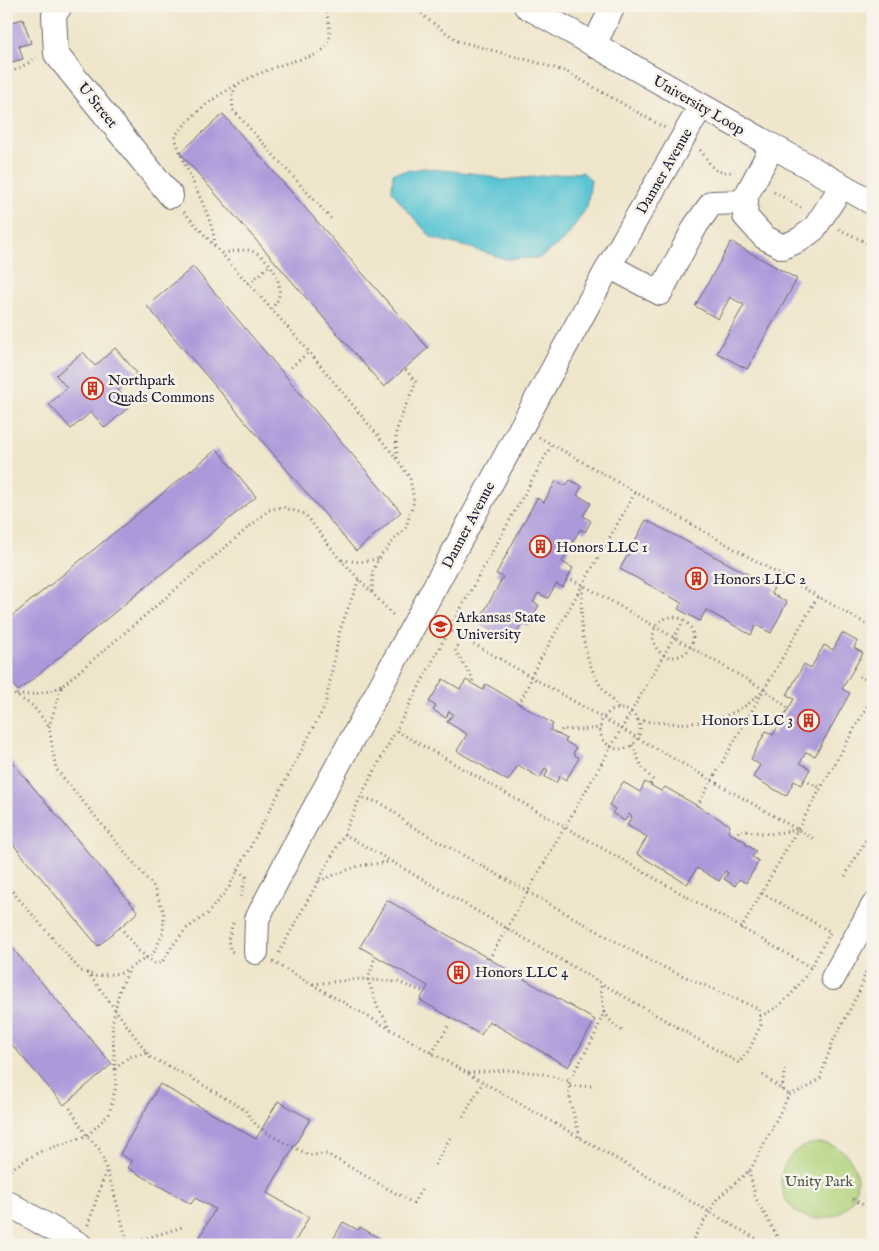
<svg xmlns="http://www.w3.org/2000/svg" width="879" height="1251" font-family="'IM FELL English',serif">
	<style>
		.green { fill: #afd37c; stroke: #687a5c }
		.water { fill: #59c4d4; stroke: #3e7388 }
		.building { fill: #ab99da }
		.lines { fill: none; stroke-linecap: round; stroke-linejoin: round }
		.minor-casing { stroke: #6a666d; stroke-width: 26 }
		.path { stroke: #6a666d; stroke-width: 3; stroke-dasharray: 1 4; stroke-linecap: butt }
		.minor { stroke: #fff; stroke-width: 24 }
		.labels { text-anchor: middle; stroke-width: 5; stroke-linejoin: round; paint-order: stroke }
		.street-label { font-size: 15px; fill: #22223b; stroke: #f7f3e8 }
		.poi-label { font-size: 15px; fill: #22223b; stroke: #f7f3e8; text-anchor: start }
		.park-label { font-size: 15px; fill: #4c574e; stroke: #f7f3e8 }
	</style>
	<rect width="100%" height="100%" fill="#f7f3e8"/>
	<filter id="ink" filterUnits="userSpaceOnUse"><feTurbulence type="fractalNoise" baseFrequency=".02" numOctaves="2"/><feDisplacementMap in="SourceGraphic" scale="10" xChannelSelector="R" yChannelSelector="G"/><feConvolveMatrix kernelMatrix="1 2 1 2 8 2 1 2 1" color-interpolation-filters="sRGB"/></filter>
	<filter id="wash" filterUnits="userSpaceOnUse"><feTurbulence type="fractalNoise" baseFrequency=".0096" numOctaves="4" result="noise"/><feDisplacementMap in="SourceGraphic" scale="20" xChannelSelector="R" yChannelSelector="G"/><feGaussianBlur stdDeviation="1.12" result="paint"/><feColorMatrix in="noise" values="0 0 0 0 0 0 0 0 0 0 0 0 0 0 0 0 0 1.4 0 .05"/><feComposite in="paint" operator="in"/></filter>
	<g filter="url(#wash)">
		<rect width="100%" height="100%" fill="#efe5ca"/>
		<circle class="green" cx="819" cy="1181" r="38"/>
		<polygon class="water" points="425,168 479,174 503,180 583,172 591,180 587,207 565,239 539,258 505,259 471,248 432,238 404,207 392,191 393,173"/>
		<g id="blocks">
			<g class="building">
				<polygon points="9,9 12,22 23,19 31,43 19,46 23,59 8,63 6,60 6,10"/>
				<polygon points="223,114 428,348 384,387 180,153"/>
				<polygon points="731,242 797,279 747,369 717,353 744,305 730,297 718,319 695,306"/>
				<polygon points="193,267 401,512 356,551 147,306"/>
				<polygon points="115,348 137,373 118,390 131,405 105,428 91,412 71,429 49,404 67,388 56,375 83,352 95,366"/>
				<polygon points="217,449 256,497 18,691 6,676 6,621"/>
				<polygon points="570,480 582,486 577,495 591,503 583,516 591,521 585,532 580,529 562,562 573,568 563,587 556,584 548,598 538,593 533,602 539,605 528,626 522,623 512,641 478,623 503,577 496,574 537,498 544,502 556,481 566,486"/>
				<polygon points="646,520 774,588 771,593 787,602 771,633 756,625 751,635 706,610 700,621 678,609 682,603 620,569"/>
				<polygon points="842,633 857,641 854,648 863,653 842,689 850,693 815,756 806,752 800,763 810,769 801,785 794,781 786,796 753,777 760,765 751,759 766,731 773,735 794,699 787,695 804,664 811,668 824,645 833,650"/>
				<polygon points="443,679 460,689 466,680 483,690 486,684 553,724 550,730 567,739 565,741 576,748 573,754 579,758 566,780 560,776 556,783 545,777 548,770 545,768 540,778 518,765 508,781 457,751 467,734 447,722 453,714 449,711 446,718 433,710 436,706 429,702"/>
				<polygon points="6,755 138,912 98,946 6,836"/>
				<polygon points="623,782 640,792 645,782 661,791 665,787 730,825 728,832 746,842 745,844 756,851 752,857 759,861 746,883 739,879 735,886 724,879 728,873 725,871 719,881 697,868 687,884 637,854 647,837 627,825 632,816 629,814 625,821 612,813 615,809 609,805"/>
				<polygon points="387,900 595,1020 568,1067 489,1021 481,1035 420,1000 428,986 360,947"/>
				<polygon points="6,941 112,1064 64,1105 6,1038"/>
				<polygon points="160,1084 256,1139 278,1101 310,1119 267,1193 309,1217 293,1245 206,1245 198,1240 215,1209 195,1198 191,1204 128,1168 132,1161 120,1154"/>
				<polygon points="343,1222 358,1230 360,1227 391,1245 330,1245"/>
			</g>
		</g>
	</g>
	<g filter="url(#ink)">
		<use href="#blocks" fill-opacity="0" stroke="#6a666d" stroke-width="1"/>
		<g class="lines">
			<defs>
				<g id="minor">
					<polyline points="60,6 54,15 56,54 171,196"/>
					<polyline points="526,6 873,203"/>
					<polyline points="594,45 613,6"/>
					<polyline points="772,147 746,196 745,216 764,237 783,247 799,240 814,229 842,186"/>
					<polyline points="609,266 660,293 696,225 712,203 746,202"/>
					<polyline points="256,952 257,919 308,820 609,266 701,106"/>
					<polyline points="833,978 873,906"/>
					<polyline points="6,1202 80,1245"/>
				</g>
			</defs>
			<use href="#minor" class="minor-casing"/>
			<g class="path">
				<polyline points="415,6 426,18 458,41 542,64 567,72 665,128"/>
				<polyline points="6,75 30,62 36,57"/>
				<polyline points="236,86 232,96 233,110 333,221"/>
				<path d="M 700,150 C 714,166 709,174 735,172"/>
				<polyline points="774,192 803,209"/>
				<polyline points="184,212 301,342 397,459 410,478 414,501 406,527 381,555 373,570 372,592"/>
				<polyline points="839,229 873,246"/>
				<path d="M 215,245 C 212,210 184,173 175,136 C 204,99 243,78 287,63 C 301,58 324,57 329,41 C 332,31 327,16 325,6"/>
				<path d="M 223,253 C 230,252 239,250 247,250 C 266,252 285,280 278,299 C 277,302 273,306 271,309"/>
				<polyline points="249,284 270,265"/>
				<polyline points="291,367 309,352"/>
				<polyline points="539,437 873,628"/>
				<polyline points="397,458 396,432 405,407 416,382 405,369"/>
				<polyline points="342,560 359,562 378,559"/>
				<polyline points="567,578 583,585 765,690 788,708"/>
				<path d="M 583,587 C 579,621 582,655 600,685 C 606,693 613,701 619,709"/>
				<circle cx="673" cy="637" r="20"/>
				<polyline points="439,624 814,839"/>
				<polyline points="462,637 455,650 473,679 472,683"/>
				<polyline points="859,676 873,683"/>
				<polyline points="6,689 33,706 49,726"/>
				<path d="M 17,695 C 34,695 47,693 62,686"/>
				<polyline points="519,704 530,682 531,676 636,491"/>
				<circle cx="620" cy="729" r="20"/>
				<path d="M 638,720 C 675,725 708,727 742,708 C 750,703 757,696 764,691"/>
				<polyline points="397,731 810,967"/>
				<polyline points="559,735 562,729 579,730 601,728"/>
				<polyline points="632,745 642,767 653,780 650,785"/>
				<polyline points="804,780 821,788"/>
				<polyline points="697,806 818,596"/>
				<path d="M 344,834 L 739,1063 L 749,1050 L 761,1025 L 759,1009 L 654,963 L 406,823 C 392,809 380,800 360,798"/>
				<polyline points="736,837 739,830 770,834 797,830"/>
				<polyline points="238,870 246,877 240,900"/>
				<polyline points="845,876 873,828"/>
				<polyline points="319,881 358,866 390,862"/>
				<polyline points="6,884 81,971 96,976 121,973 153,954 163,933 164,912 153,886 56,769 49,726 62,686 269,510 282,507 305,514 338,557 395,617"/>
				<polyline points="762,893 831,932"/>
				<polyline points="233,923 228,940 231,951 235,953"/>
				<polyline points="120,927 139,951 155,964 162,962 173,945 186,929 207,914 229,887 325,706 340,630 359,579"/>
				<polyline points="741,929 873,696"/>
				<polyline points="279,953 344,834 360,798 449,630 552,444"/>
				<polyline points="489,959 684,620"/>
				<polyline points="374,960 368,980 378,1008 391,1028"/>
				<polyline points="273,962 767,1245"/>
				<polyline points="87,973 98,986 150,1057 188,1076 245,1110 256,1125 272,1136 309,1155 327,1154 413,1203 422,1189"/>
				<polyline points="313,984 360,979 398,982 422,991"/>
				<polyline points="604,1012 613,1024 624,1032"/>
				<path d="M 760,1016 C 796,1002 812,964 830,933"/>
				<polyline points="432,1053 449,1025"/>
				<polyline points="115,1069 129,1057 147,1053"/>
				<polyline points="468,1073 509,1070 539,1073 569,1081"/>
				<polyline points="763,1075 789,1095"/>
				<polyline points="570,1086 591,1086"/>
				<polyline points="782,1090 785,1066"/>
				<polyline points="70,1108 87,1136 100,1150 113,1189 128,1244 182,1227"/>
				<polyline points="463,1117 483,1082"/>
				<polyline points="580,1137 570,1102 569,1081 594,1037 604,1012 600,982"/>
				<polyline points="435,1165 450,1138"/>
				<polyline points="749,1171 756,1199 782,1245"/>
				<polyline points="6,1172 39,1152 87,1136 109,1114 116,1086 112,1024 120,988 130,969"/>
				<polyline points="853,1199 873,1210"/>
				<polyline points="88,1225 106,1171"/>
				<polyline points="691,1243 717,1199 751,1169 789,1095 807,1088 820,1078 832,1043 859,992 870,960"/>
				<polyline points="865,1245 873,1230"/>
			</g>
			<use href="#minor" class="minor"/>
		</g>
	</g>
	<defs>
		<symbol id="building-ring" viewBox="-11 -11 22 22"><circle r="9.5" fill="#f7f3e8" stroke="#c8321e" stroke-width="1.5"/><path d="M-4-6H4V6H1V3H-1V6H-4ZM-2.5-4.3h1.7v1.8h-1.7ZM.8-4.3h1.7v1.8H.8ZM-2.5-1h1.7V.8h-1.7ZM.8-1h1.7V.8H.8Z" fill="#c8321e"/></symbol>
		<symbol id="university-ring" viewBox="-11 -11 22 22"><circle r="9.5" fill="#f7f3e8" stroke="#c8321e" stroke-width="1.5"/><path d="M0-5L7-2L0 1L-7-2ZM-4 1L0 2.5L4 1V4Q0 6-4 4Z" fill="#c8321e"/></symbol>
	</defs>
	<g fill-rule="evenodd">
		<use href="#building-ring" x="80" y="376" width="25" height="25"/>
		<use href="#building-ring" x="528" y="534" width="25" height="25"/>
		<use href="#building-ring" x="684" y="566" width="25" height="25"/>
		<use href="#university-ring" x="428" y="614" width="25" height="25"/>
		<use href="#building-ring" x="796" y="708" width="25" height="25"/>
		<use href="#building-ring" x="446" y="960" width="25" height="25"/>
	</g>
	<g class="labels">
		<g class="street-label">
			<text transform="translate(98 105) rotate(51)" y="5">U Street</text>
			<text transform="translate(699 105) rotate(30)" y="5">University Loop</text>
			<text transform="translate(664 171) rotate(-60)" y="5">Danner Avenue</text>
			<text transform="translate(468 525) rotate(-62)" y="5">Danner Avenue</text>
		</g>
		<g class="poi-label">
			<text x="108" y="385">Northpark<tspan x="108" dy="17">Quads Commons</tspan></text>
			<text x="556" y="552">Honors LLC 1</text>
			<text x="713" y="584">Honors LLC 2</text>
			<text x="456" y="622">Arkansas State<tspan x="456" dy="17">University</tspan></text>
			<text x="793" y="725" text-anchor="end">Honors LLC 3</text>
			<text x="475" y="977">Honors LLC 4</text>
		</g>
		<g class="park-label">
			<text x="819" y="1186">Unity Park</text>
		</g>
	</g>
	<rect width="879" height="1251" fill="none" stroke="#f7f3e8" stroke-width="25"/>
</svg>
